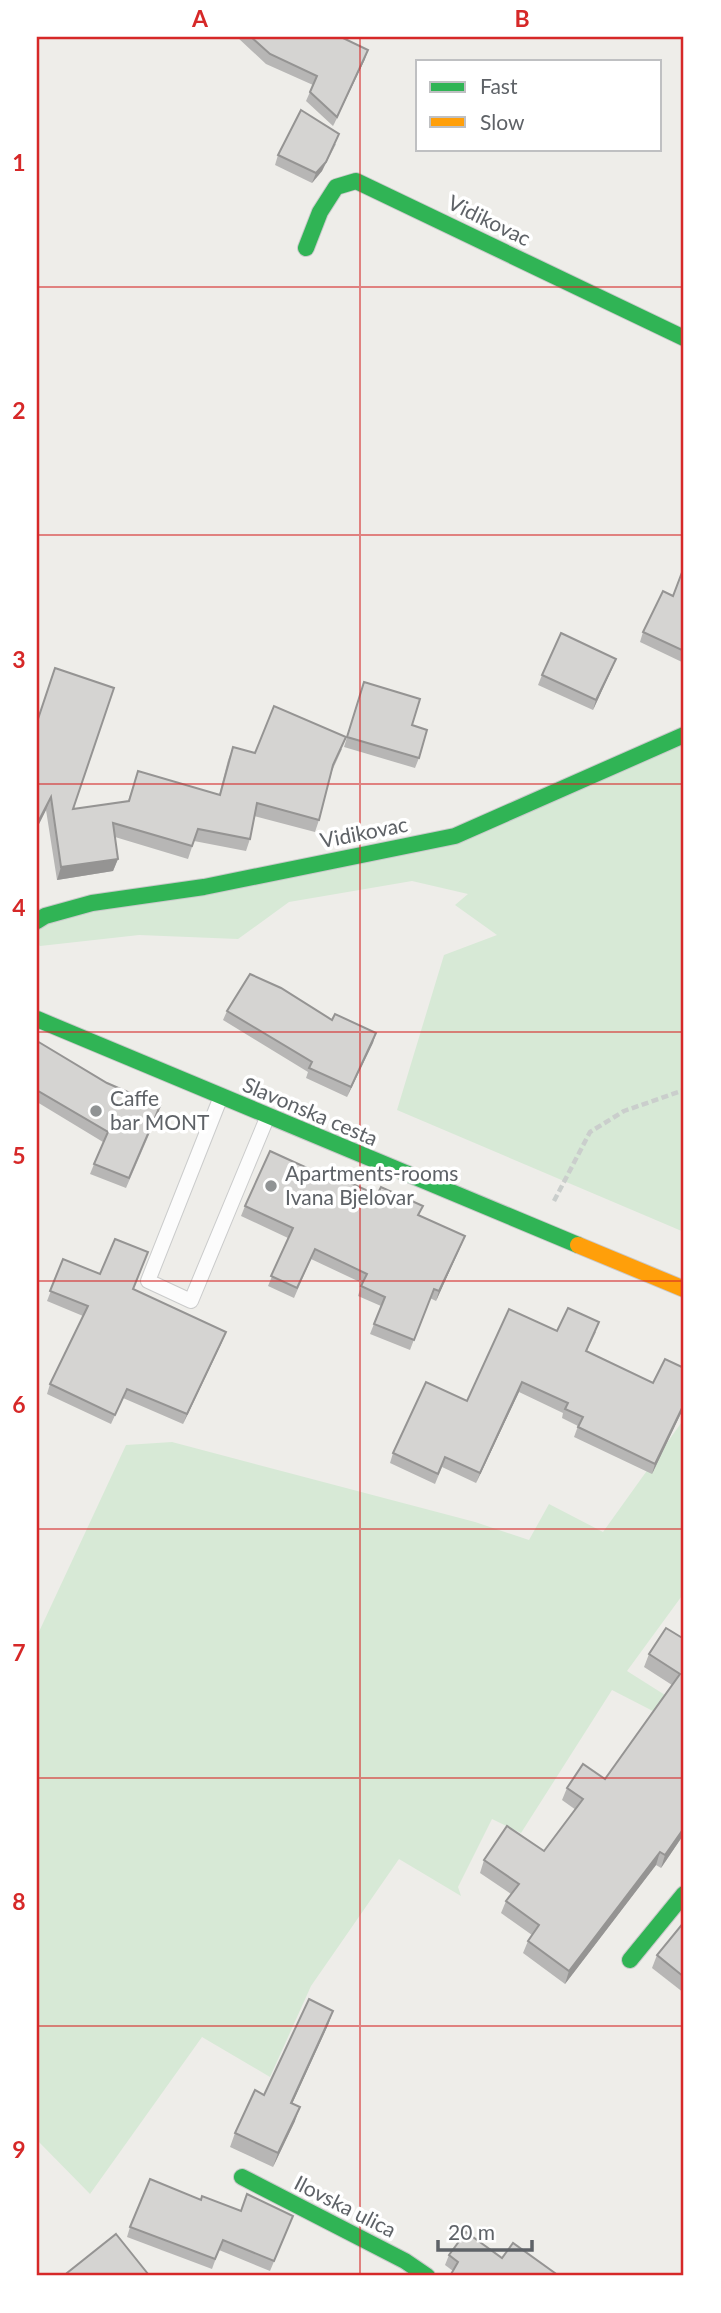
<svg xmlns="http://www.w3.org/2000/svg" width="721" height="2313" font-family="Lato,sans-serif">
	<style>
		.green { fill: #d7e9d6 }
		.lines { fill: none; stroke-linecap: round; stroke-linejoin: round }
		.lane-casing { stroke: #cacbcb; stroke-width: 16 }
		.fast-casing { stroke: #c9c9ca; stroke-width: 18 }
		.slow-casing { stroke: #c9c9ca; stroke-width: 18 }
		.path { stroke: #cacecc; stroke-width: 4.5; stroke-dasharray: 7 3.5; stroke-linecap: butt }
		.lane { stroke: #fcfcfc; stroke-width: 14 }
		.fast { stroke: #30b455; stroke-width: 16 }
		.slow { stroke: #ff9f0a; stroke-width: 16 }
		.wall { fill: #b7b6b5 }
		.shaded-wall { fill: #959493 }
		.building { fill: #d5d4d2; stroke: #959493; stroke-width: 2 }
		.grid { fill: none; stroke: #d62828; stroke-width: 2; stroke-opacity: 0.55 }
		.poi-dot { fill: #909394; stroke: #fff; stroke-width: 2.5 }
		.labels { text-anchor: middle; stroke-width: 7; stroke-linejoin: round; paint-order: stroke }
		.street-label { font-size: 21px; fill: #5e6267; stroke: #fff }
		.poi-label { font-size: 21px; fill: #5e6267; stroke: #fff; text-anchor: start }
		.neatline { fill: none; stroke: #d62828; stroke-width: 2.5 }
		.grid-label { font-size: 23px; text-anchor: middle; font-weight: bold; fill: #d62828 }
	</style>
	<rect width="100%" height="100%" fill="#eeede9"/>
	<g class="green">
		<polygon points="684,735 684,1232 397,1110 444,955 497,935 455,905 468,894 412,881 289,902 238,939 139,935 40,946 37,944 37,921 455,836"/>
		<polygon points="684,1419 684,1593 627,1671 684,1707 684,1727 612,1690 521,1833 492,1819 458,1887 461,1896 399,1859 311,1986 270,2077 202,2037 90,2194 37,2140 37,1636 126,1445 172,1442 475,1522 529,1540 549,1504 603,1532"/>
	</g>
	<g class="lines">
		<defs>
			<polyline id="lane" points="220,1099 148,1281 191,1301 267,1118"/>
			<g id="fast">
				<polyline points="306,248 320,212 336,187 356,181 684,338"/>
				<polyline points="37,921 45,916 92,903 204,887 455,836 684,735"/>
				<polyline points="37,1019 578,1245"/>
				<polyline points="630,1960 684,1894"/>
				<polyline points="242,2177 405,2261 427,2276"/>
			</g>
			<polyline id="slow" points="578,1245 684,1289"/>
		</defs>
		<use href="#lane" class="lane-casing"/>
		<use href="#fast" class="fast-casing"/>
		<use href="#slow" class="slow-casing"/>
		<polyline class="path" points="554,1201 590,1132 624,1111 684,1090"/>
		<use href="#lane" class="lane"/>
		<use href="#fast" class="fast"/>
		<use href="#slow" class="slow"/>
	</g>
	<g class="wall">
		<polygon points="237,37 341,37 365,59 333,126 306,101 313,85 266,64"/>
		<polygon points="336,144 322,171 312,183 275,165 278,155"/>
		<polygon points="684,567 684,663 640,642 643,632 673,596"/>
		<polygon points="616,659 593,710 538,685 542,675"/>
		<polygon points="364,682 412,725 419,758 415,768 344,747"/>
		<polygon points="37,721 73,809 128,801 138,771 219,795 228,760 233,747 255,753 342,749 332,771 319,820 315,832 254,816 250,839 246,851 194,841 188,859 115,837 118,859 113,871 57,880 46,810 37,828"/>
		<polygon points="227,1011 332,1020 376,1033 347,1097 306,1078 308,1072 223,1020"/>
		<polygon points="37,1041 157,1116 126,1188 90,1174 103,1142 37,1102"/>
		<polygon points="318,1173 419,1215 465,1236 436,1301 430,1298 410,1350 370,1334 381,1306 358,1296 362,1283 311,1259 294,1298 268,1286 288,1238 241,1216 245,1206"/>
		<polygon points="63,1259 133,1289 222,1342 183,1424 123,1398 111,1424 47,1394 50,1384 83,1316 47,1301"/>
		<polygon points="557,1331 596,1332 586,1352 684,1407 652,1474 574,1437 578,1426 562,1418 563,1413 519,1392 476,1483 442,1467 435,1484 390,1463 393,1453 467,1401"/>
		<polygon points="684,1639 684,1834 661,1868 656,1865 565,1984 523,1953 528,1941 532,1935 501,1913 506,1901 511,1894 480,1873 484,1860 544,1851 576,1810 562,1800 567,1788 605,1779 672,1685 644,1667 649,1654"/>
		<polygon points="684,1922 684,1993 652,1968 657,1955"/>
		<polygon points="333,2011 328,2025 292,2104 295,2121 273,2167 230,2147 235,2133 264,2095"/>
		<polygon points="201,2200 241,2211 289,2226 270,2271 219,2250 212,2269 127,2237 130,2227"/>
		<polygon points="449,2255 502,2258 453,2271 445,2265"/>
	</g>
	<g class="shaded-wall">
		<polygon points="368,50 365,59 333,126 337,117"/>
		<polygon points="339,134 322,171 312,183 316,173"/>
		<polygon points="616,659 612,669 593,710 596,700"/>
		<polygon points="51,797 46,810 37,828 37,824"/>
		<polygon points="118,859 113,871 57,880 61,867"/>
		<polygon points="376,1033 373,1043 347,1097 351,1087"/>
		<polygon points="465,1236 461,1246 436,1301 439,1291"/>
		<polygon points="226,1332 222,1342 183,1424 187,1414"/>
		<polygon points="522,1382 519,1392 476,1483 480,1473"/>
		<polygon points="684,1404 684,1407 652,1474 655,1464"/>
		<polygon points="684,1828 684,1834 661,1868 665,1855"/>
		<polygon points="660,1852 656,1865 565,1984 569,1971"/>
		<polygon points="333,2011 328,2025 286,2117 291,2103"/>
		<polygon points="300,2107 295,2121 273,2167 278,2153"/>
	</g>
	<g class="building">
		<polygon points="251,37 341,37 368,50 337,117 310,92 317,76 270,54"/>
		<polygon points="301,110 339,134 326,162 316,173 278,155"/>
		<polygon points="684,567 684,651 643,632 663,591 673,596"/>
		<polygon points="561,633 616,659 596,700 542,675"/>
		<polygon points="55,668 114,688 73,809 129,801 138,771 220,795 233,747 255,753 274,706 346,737 333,765 319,820 257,803 250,839 198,829 192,846 113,823 118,859 61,867 51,797 37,824 37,722"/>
		<polygon points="364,682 420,699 412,725 427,730 419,758 347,737"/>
		<polygon points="250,974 281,988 332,1020 335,1014 376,1033 351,1087 309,1068 312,1062 227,1011"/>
		<polygon points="37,1041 107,1083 160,1106 129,1178 94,1164 108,1132 38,1091 37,1093"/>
		<polygon points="270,1151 318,1173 319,1169 377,1195 381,1187 423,1206 418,1215 465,1236 439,1291 434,1289 414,1340 374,1324 385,1297 361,1286 367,1274 315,1249 297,1288 271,1276 293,1228 245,1206"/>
		<polygon points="115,1239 148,1252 133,1289 226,1332 187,1414 127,1389 115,1415 50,1384 88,1306 50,1291 63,1259 100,1274"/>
		<polygon points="568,1308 599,1322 586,1351 653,1383 665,1359 684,1368 684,1404 655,1464 578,1427 583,1417 565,1409 568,1403 522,1382 480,1473 445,1457 438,1474 393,1453 426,1382 467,1401 509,1309 557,1331"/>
		<polygon points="666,1628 684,1639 684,1828 665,1855 660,1852 569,1971 528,1941 539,1925 506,1901 519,1884 484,1860 507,1826 544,1851 583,1799 567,1788 583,1764 605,1779 680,1674 649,1654"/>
		<polygon points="684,1922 684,1977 657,1955"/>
		<polygon points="309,1999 333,2011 291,2103 300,2107 278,2153 235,2133 255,2090 264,2095"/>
		<polygon points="150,2179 201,2200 202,2196 241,2211 247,2194 293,2216 274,2261 223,2240 215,2259 130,2227"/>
		<polygon points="466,2232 502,2258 513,2243 559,2276 450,2276 458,2262 449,2255"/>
		<polygon points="116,2234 148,2274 145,2276 69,2276 67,2273"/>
	</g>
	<path class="grid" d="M 360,37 L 360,2276M 37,287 L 684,287M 37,535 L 684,535M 37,784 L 684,784M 37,1032 L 684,1032M 37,1281 L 684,1281M 37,1529 L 684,1529M 37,1778 L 684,1778M 37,2026 L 684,2026"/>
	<g class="poi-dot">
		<circle cx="96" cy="1111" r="7"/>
		<circle cx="271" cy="1186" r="7"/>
	</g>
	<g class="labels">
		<g class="street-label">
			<text transform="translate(489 221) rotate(26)" y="7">Vidikovac</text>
			<text transform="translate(364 833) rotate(-11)" y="7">Vidikovac</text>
			<text transform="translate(310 1112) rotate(23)" y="7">Slavonska cesta</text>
			<text transform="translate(345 2207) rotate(27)" y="7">Ilovska ulica</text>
		</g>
		<g class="poi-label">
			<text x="110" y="1106">Caffe<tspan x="110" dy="24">bar MONT</tspan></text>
			<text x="285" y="1181">Apartments-rooms<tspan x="285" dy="24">Ivana Bjelovar</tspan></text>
		</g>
	</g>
	<rect width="721" height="2313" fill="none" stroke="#ffffff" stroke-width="77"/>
	<rect x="416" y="60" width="245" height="91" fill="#ffffff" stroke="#bfc0c2" stroke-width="2"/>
	<rect x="430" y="82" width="35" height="10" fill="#30b455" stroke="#bfc0c2" stroke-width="2"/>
	<text x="480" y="94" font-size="21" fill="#5e6267">Fast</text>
	<rect x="430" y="117" width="35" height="10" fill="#ff9f0a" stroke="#bfc0c2" stroke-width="2"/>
	<text x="480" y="130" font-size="21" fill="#5e6267">Slow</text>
	<path d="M438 2240v10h94v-10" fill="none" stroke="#5e6267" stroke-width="3.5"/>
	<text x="448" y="2240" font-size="21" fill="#5e6267" stroke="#ffffff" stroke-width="5" paint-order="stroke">20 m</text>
	<rect x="38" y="38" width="644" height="2236" class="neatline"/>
	<g class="grid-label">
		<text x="200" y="27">A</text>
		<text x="522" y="27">B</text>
		<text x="19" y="171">1</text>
		<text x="19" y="419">2</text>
		<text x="19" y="668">3</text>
		<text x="19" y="916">4</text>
		<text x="19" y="1164">5</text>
		<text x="19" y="1413">6</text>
		<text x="19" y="1661">7</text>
		<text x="19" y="1910">8</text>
		<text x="19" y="2158">9</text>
	</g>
</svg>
